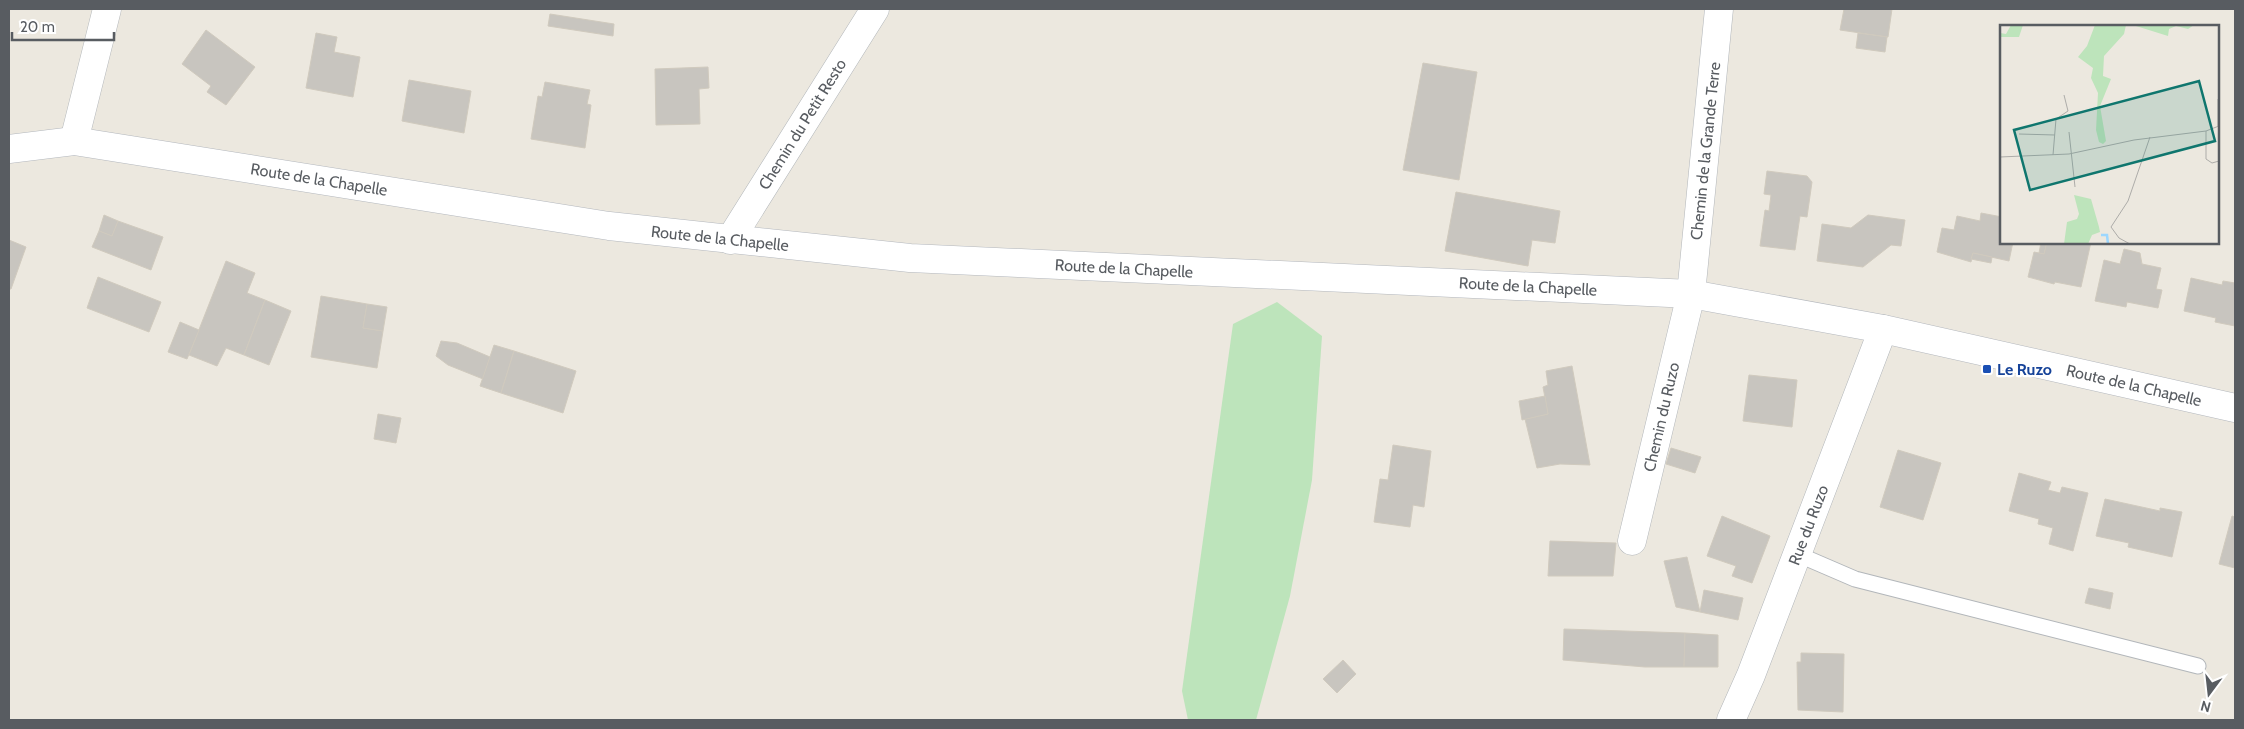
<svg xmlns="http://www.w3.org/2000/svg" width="2244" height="729" font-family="Cabin,sans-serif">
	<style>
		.green { fill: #bde4bb }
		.building { fill: #c8c5bf; stroke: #d0cabe }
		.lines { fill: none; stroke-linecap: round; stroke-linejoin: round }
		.lane-casing { stroke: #b2b6ba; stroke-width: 17 }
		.street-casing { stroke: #b2b6ba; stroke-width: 29 }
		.secondary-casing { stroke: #b3b7bd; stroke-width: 29 }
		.lane { stroke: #fff; stroke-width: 15 }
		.street { stroke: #fff; stroke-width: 28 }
		.secondary { stroke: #fff; stroke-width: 28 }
		.transit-dot { fill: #1a4fb4; stroke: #fff; stroke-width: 2 }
		.labels { text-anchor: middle; stroke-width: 4.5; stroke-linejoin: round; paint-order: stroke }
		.street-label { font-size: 16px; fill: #585c61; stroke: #fff }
		.transit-label { font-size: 16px; font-weight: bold; fill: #164399; stroke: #fff; text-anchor: start }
		.inset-river { fill: none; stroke: #9dd7fe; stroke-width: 2.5 }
		.inset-road { fill: none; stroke: #adaca9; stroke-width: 1 }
		.view { fill: #0f766e; fill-opacity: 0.15; stroke: #0f766e; stroke-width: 2.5 }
		.inset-edge { fill: none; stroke: #585c61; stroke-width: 2.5 }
	</style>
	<rect width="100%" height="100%" fill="#ece8df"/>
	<polygon class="green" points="1277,302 1322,336 1312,480 1290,596 1256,720 1188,720 1182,691 1233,324"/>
	<g class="building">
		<polygon points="1844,9 1892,9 1888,37 1840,30"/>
		<polygon points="550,14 614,24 613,36 548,26"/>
		<polygon points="206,30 255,67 226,105 207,92 211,86 182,64"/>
		<polygon points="316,33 337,37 334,52 360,57 353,97 306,88"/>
		<polygon points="1858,33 1887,37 1885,52 1856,48"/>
		<polygon points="1423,63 1477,72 1459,180 1403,170"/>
		<polygon points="708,67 709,88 699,89 700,124 656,125 655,69"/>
		<polygon points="409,80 471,91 464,133 402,121"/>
		<polygon points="545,82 590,90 587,104 591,105 585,148 531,139 538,96 542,97"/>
		<polygon points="1767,171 1807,176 1812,182 1807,217 1800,216 1795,250 1760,246 1765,210 1769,211 1771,195 1764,194"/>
		<polygon points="1456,192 1560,211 1555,243 1532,240 1528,266 1445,251"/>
		<polygon points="1981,213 2002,217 2002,242 2013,242 2009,261 1973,253 1971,262 1937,252 1942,228 1954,230 1957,216 1980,221"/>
		<polygon points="104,215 118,221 112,236 99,231"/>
		<polygon points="1868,215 1905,220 1901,246 1891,245 1863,267 1817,261 1822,224 1851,228"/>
		<polygon points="118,221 163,237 151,270 92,247 99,231 112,236"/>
		<polygon points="9,240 26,247 11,289 9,289"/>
		<polygon points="2041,242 2047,242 2044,254 2039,253"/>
		<polygon points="2047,242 2091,242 2081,287 2055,282 2054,284 2028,277 2034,252 2044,254"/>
		<polygon points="2124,249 2140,253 2142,264 2161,268 2156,289 2162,290 2158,308 2127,302 2126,307 2095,301 2104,260 2120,264"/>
		<polygon points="1973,253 1992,257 1991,263 1971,259"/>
		<polygon points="226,261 255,273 247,293 265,300 244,355 226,348 217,366 189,355"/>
		<polygon points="98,277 161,302 149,332 87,308"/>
		<polygon points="2191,278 2222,285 2223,281 2235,283 2235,326 2215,322 2216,318 2184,311"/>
		<polygon points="321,296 367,304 363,328 383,331 377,368 311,357"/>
		<polygon points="265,300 291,311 269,365 244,355"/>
		<polygon points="367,304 387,307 383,331 363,328"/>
		<polygon points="180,322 199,330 187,359 168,352"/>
		<polygon points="441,341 457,343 490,357 483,379 448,365 436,356"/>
		<polygon points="494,345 514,351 501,393 480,386"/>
		<polygon points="514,351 576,371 563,413 501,393"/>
		<polygon points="1572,366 1590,465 1560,464 1537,468 1525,419 1548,414 1543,387 1548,385 1546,371"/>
		<polygon points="1749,375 1797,380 1792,427 1743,421"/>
		<polygon points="1545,396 1548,414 1522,420 1519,401"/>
		<polygon points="378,414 401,418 396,443 374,439"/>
		<polygon points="1393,445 1431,451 1424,507 1413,505 1410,527 1374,522 1380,479 1388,480"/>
		<polygon points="1671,448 1701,457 1695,473 1666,464"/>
		<polygon points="1898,450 1941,463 1923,520 1880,507"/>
		<polygon points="2019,473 2051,482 2048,490 2060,493 2062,487 2088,493 2073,551 2049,544 2053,528 2038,524 2039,519 2009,511"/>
		<polygon points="2105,499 2160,511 2160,508 2182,512 2172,557 2128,547 2129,543 2096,536"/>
		<polygon points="1722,516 1770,536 1752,583 1732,576 1736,566 1707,556"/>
		<polygon points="2232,516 2235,517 2235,568 2219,564"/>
		<polygon points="1550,541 1616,543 1613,576 1548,576"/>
		<polygon points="1687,557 1700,612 1676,607 1664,561"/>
		<polygon points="2089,588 2113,593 2110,609 2085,603"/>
		<polygon points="1704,590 1743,598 1738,620 1700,612"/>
		<polygon points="1564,629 1685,633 1684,667 1645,667 1563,660"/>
		<polygon points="1685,633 1718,635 1718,667 1684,667"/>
		<polygon points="1801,653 1844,654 1843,712 1798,710 1797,662 1801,662"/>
		<polygon points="1343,660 1356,674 1337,693 1323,679"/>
	</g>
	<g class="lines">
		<defs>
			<polyline id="lane" points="1797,554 1855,579 2198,666"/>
			<g id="street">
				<polyline points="74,141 107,9"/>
				<polyline points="730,240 875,9"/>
				<polyline points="1632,541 1691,294 1719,9"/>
				<polyline points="1731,720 1751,675 1883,329"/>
			</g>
			<polyline id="secondary" points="9,149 74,141 609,226 910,258 1691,294 1883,329 2235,408"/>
		</defs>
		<use href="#lane" class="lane-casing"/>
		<use href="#street" class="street-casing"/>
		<use href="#secondary" class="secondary-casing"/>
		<use href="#lane" class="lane"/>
		<use href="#street" class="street"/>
		<use href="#secondary" class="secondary"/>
	</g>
	<rect class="transit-dot" x="1982" y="364" width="10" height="10" rx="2.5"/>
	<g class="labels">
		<g class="street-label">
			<text transform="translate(802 124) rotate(-58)" y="6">Chemin du Petit Resto</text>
			<text transform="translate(1705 151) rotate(-84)" y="6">Chemin de la Grande Terre</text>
			<text transform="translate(319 179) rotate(9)" y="6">Route de la Chapelle</text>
			<text transform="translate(720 238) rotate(6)" y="6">Route de la Chapelle</text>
			<text transform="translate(1124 268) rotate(3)" y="6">Route de la Chapelle</text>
			<text transform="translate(1528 286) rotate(3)" y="6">Route de la Chapelle</text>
			<text transform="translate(2134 385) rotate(13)" y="6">Route de la Chapelle</text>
			<text transform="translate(1661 417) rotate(-77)" y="6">Chemin du Ruzo</text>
			<text transform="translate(1808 525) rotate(-69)" y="6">Rue du Ruzo</text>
		</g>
		<g class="transit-label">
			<text x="1997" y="375">Le Ruzo</text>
		</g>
	</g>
	<g transform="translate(2000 25)">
		<rect width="219" height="219" fill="#ece8df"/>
		<path d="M 11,0 L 23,0 L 19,12 L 0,12 L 0,8 L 6,9 ZM 95,0 L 126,0 L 124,9 L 104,31 L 103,51 L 111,54 L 100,81 L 106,116 L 103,119 L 99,117 L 96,105 L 98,68 L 91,53 L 93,43 L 78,32 L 87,21 ZM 194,0 L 188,4 L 176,1 L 169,4 L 168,11 L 136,1 ZM 74,170 L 91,174 L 99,202 L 100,207 L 92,210 L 88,219 L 64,219 L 67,197 L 77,194 L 79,189 Z" fill="#bde4bb"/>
		<path class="inset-river" d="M 101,210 L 107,210 L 108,219"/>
		<path class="inset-road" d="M 218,101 L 218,74M 206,106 L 206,134 L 212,138 L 219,136M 69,107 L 75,162M 19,109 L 55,110M 53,130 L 56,94 L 68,86 L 64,70M 0,132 L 69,129 L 134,115 L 206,106 L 219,101M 130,219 L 119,213 L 111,202 L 128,176 L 150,112"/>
		<path class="view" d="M 199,56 L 215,116 L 30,165 L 14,105 Z"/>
		<rect width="219" height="219" class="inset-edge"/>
	</g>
	<rect width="2244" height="729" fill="none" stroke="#585c61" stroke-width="20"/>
	<g transform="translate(2209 694) rotate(195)" stroke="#ffffff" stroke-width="4" paint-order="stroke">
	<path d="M0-4L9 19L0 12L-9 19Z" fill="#585c61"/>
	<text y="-8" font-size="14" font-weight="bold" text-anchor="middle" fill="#585c61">N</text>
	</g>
	<path d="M12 32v8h102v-8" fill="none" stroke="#585c61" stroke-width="2.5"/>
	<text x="20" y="32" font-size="15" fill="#585c61" stroke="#ffffff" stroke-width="4" paint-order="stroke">20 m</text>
</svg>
